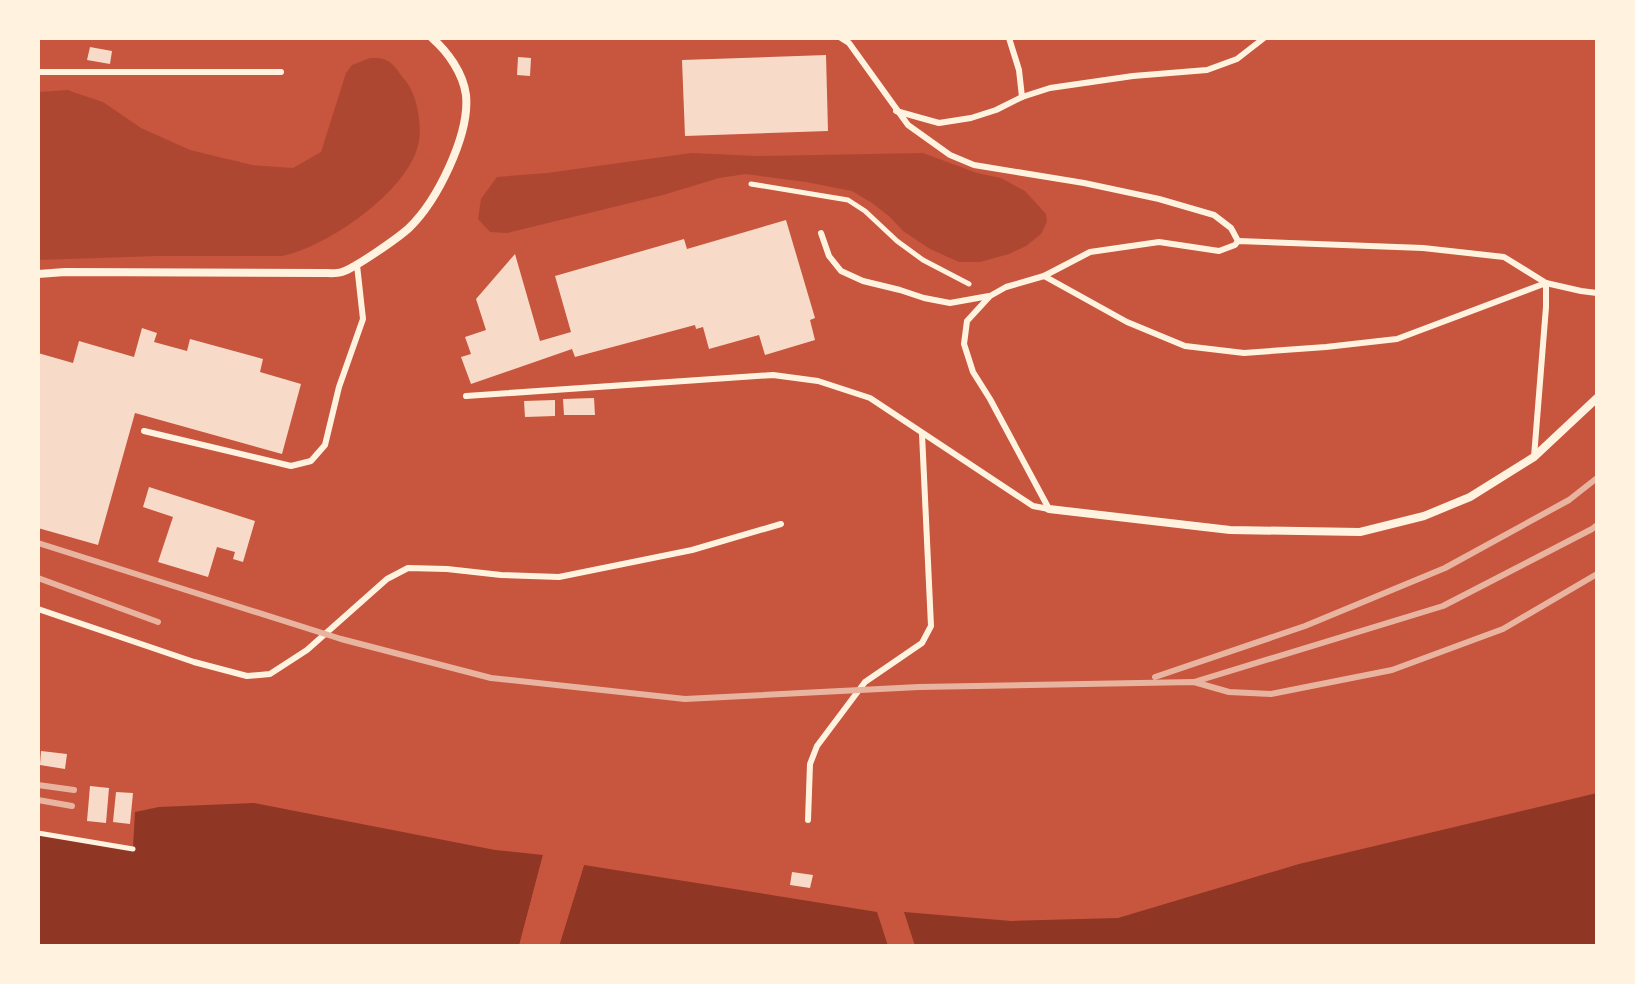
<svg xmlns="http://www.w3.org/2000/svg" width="1635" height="984" font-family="Barlow,sans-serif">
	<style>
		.green { fill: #ae4732 }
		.water { fill: #8f3625 }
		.pier { fill: #c8553d }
		.building { fill: #f7dbc8 }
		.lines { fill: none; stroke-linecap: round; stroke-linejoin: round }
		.path { stroke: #fff3e0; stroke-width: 5 }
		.service { stroke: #fff3e0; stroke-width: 6 }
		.minor { stroke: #fff3e0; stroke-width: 8 }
		.rail { stroke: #e9b49f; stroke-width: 6 }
	</style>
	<rect width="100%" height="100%" fill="#c8553d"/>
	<g class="green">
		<path d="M 370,58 C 390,57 393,64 404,79 C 412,88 416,100 418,112 C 420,124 421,137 417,149 C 403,194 327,247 282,256 L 157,256 L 38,260 L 38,92 L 68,90 L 73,92 L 103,102 L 141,128 L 190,150 L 252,165 L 293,168 L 321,152 L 346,73 L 352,65 Z"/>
		<polygon points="691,153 757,156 923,153 977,173 1001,178 1025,191 1046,214 1047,222 1041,234 1026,246 1009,254 980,262 959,262 930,249 903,231 890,217 872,203 852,191 806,182 746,174 719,178 663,195 507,233 490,232 478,219 481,199 497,177 547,173"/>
	</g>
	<g class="water">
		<polygon points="1597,793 1597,946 915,946 904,912 1011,921 1118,918 1299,864"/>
		<polygon points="254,803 495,850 543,855 519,946 38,946 38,833 133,848 135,812 159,807"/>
		<polygon points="584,865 877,912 888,946 559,946"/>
	</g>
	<g class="pier">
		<polygon points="543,855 547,856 523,946 519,946"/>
		<polygon points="580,864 584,865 559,946 555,946"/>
	</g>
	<g class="building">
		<polygon points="90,47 112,51 110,64 87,60"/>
		<polygon points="826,55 828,131 685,136 682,60"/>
		<polygon points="518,57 531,58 530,76 517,75"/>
		<polygon points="786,220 815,318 810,320 815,340 765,355 759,335 709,349 703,327 696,329 695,325 575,357 572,349 471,384 461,357 471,354 465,337 486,330 476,299 515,254 540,341 571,332 555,276 684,239 687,249"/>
		<polygon points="142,328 157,333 154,342 187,351 190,339 263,359 260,372 301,384 282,454 135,413 98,545 38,528 38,353 73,363 79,341 134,357"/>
		<polygon points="594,398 595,415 564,415 563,399"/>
		<polygon points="555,400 555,416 525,417 524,401"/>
		<polygon points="149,487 255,521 243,562 233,559 235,552 217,547 208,577 158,562 173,517 143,507"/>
		<polygon points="41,751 67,754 65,769 40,765"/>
		<polygon points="90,786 109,788 106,823 87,821"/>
		<polygon points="116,792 133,793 130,824 113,822"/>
		<polygon points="792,872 813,875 810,888 790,885"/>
	</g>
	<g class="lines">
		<g class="path">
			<polyline points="751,184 848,200 865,211 897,241 923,260 969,284"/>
			<polyline points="38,833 133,849"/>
		</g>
		<g class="service">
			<polyline points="841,38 849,43 908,125 950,155 974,165 1084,183 1159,199 1214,215 1231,228 1238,241"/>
			<polyline points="1009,38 1019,70 1022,97"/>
			<polyline points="38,72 281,72"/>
			<polyline points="896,111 939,123 971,118 996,110 1022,97 1050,88 1133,76 1207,70 1237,59 1264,38"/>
			<polyline points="821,233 829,256 841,271 863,281 900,290 924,298 950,303 989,296"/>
			<polyline points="1044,276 1127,322 1185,346 1244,353 1326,347 1397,339 1546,283 1546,307 1534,457"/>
			<polyline points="466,396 773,375 818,381 870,398 1033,506 1049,509"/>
			<polyline points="144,431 291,466 311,461 325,445 339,387 363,319 357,265"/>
			<polyline points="1049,509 990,399 973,372 964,344 967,321 990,296 1006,287 1044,276 1090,252 1159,242 1219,251 1235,245 1238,241 1423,248 1504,257 1546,283 1581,291 1597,293"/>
			<polyline points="38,609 194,662 247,676 270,674 307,650 387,579 408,568 447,569 501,575 559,577 692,550 781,524"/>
			<polyline points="808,820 810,764 817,746 865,682 922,643 931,626 922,434"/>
		</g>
		<g class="minor">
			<path d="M 38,274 L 65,272 L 323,273 C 329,273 336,274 342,272 C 355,268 398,238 409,228 C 437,201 470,135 466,95 C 463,73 448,52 432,38"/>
			<polyline points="1049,509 1230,530 1360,532 1424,516 1470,497 1534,457 1597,398"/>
		</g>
		<g class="rail">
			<polyline points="38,543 341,639 491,678 685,699 919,687 1194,682 1229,692 1271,694 1392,670 1503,629 1597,574"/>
			<polyline points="38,578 158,622"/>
			<polyline points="1155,677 1305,626 1445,568 1569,500 1597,478"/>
			<polyline points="1194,682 1443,606 1592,529 1597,525"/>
			<polyline points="38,785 74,790"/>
			<polyline points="38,800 72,806"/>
		</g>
	</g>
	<rect width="1635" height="984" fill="none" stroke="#fff3e0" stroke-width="80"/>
</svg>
